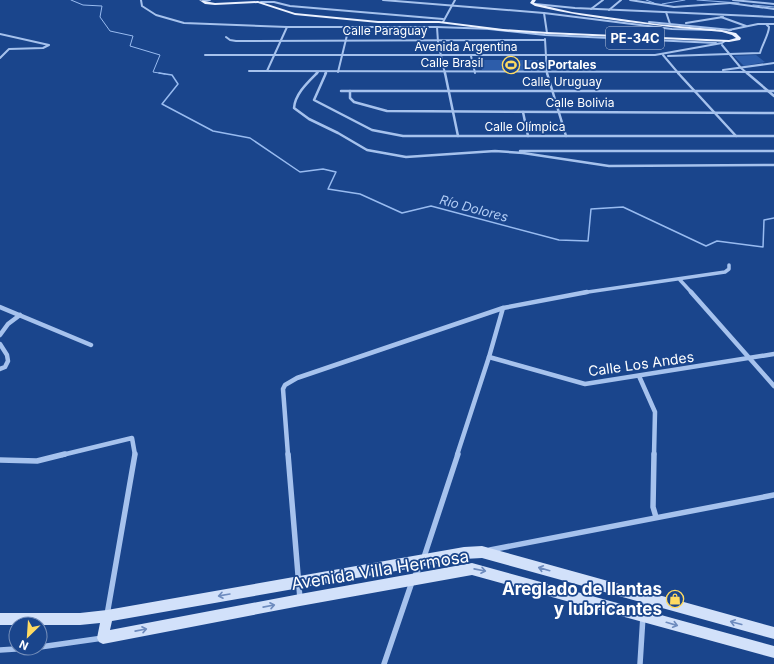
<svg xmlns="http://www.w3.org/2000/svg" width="774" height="664" font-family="Inter,sans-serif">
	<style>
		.green { fill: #2d5daa }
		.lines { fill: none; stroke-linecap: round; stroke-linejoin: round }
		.stream-far1 { stroke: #98bbf0; stroke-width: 1 }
		.stream { stroke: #98bbf0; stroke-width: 1.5 }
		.street-far4 { stroke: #a6c2ed; stroke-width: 2 }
		.street-far3 { stroke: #a6c2ed; stroke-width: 2.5 }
		.street-far2 { stroke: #a6c2ed; stroke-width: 3.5 }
		.street-far1 { stroke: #a6c2ed; stroke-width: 4.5 }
		.street { stroke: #a6c2ed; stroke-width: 5.5 }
		.secondary { fill: #d2e1fa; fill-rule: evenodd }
		.primary { fill: #ecf2ff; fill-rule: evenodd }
		.oneway { stroke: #6d8bbe }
		.labels { text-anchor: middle; stroke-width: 3.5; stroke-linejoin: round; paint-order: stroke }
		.far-street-label { font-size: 12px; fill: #fff; stroke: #1a458c }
		.far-poi-label { font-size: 12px; font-weight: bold; fill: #fff; stroke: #1a458c; text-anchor: start }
		.shield { fill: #1a458c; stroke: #bac7dc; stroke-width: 1 }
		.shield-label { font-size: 13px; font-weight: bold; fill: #fff }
		.far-water-label { font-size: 13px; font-style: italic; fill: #b1ccf5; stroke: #1a458c }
		.street-label { font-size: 14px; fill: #fff; stroke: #1a458c }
		.near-street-label { font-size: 17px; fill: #fff; stroke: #1a458c }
		.near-poi-label { font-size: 17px; font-weight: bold; fill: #fff; stroke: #1a458c; text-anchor: end }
	</style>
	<rect width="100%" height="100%" fill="#1a458c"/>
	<g class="green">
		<polygon points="756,55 765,62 744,66 734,56"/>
		<polygon points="479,60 538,60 543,71 482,70"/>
	</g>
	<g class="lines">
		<g class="stream-far1">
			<polyline points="71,0 83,5 102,6 100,17 110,31 133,36 130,46 160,55 153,72 165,74"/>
			<polyline points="646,0 654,3"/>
			<polyline points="697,0 739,3"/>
			<polyline points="662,4 685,0"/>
			<polyline points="753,5 774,7"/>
		</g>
		<polyline class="stream" points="159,73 172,75 178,84 162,104 213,131 250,138 300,172 323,169 336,172 328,189 360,194 402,213 431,206 559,240 588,241 591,209 623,207 706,246 717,241 763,247 764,220 774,218"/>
		<g class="street-far4">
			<polyline points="141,0 142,6 156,15 184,23 287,27 437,27 492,29"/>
			<polyline points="383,0 544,13 672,29 715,30"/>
			<polyline points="630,0 674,7 730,3"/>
			<polyline points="733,0 774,4"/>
			<polyline points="203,1 210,0"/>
			<polyline points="261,2 274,2 290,6 443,19"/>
			<polyline points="730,3 774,9"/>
			<polyline points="535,4 575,8 774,17"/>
			<polyline points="591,9 603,0"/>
			<polyline points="609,10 621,0"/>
			<polyline points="666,12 670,24"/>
			<polyline points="544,13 547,33"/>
			<polyline points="721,17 746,26"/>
			<polyline points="443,22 455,0"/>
			<polyline points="649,22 731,30"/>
			<polyline points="686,23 723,17"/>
			<polyline points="437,27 438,42 445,74"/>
			<polyline points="489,29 545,35 716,43"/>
			<polyline points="729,30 758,24 774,24"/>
			<polyline points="0,34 49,45 43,48 9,49 0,58"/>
			<polyline points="226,37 230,40 236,41 545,40"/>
			<polyline points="545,39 547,74"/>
			<polyline points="722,45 741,68 748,74"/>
			<polyline points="205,55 655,55 722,43 725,41"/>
			<polyline points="663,55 679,74"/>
			<polyline points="471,56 475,73"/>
			<path d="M 668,56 L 760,53 C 762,45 769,34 769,27 L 766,24"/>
			<polyline points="723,70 774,63"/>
			<polyline points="249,71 774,72"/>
			<polyline points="267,71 287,27"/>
			<polyline points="338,72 349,27"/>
			<polyline points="316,74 318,72"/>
			<polyline points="325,74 326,72"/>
		</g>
		<g class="street-far3">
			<path d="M 317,73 C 308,82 295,94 294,108 L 309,119 L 338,133 L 367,150 L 406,157 L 495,151 L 523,153 L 609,166 L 774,165"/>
			<polyline points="326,73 314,100 372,130 403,136 774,136"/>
			<polyline points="445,73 458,136"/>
			<polyline points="547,73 566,136"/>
			<polyline points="678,73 736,136"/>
			<polyline points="747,73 774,96"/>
			<polyline points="341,91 774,91"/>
			<polyline points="350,91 350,98 354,102 387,111 774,113"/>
			<polyline points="523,112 528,136"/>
			<polyline points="520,151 774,151"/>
		</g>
		<g class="street-far2">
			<polyline points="680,280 692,293"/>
			<polyline points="581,293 725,272 729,269 729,265"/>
		</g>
		<g class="street-far1">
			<polyline points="691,292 774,386"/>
			<polyline points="0,307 91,345"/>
			<polyline points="0,335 8,324 20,315"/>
			<polyline points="0,344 7,355 8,361 5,367 0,369"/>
			<polyline points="489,357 585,384 774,354"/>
			<polyline points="639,376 655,412 654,455"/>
			<polyline points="62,455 132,438 135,455"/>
			<polyline points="288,455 283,389 285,385 297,378 503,308 587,292"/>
			<polyline points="457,455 489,357 503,308"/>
		</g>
		<g class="street">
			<polyline points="288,454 300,599"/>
			<polyline points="654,454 653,507 656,517"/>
			<polyline points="0,460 37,461 65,454"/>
			<polyline points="490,550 774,495"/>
			<polyline points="424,557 458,454"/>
			<polyline points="107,615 135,454"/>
			<polyline points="40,647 103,638"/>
			<polyline points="0,650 31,648"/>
			<polyline points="384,664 413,579 422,563"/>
			<polyline points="640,664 643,616 646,599"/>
		</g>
		<polygon class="secondary" points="482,546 774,627 774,639 482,558 464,559 112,621 110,630 300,594 472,563 774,646 774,658 472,575 300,606 103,644 99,642 97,638 100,623 80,625 0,625 0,613 80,613 107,610 464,547"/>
		<path class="primary" d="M 199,0 L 215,3 L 258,1 L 295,13 L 378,21 L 439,21 L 503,29 L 547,32 L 729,40 L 736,38 L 732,35 L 722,32 C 659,26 596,20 535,6 L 530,3 L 532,0 L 536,0 L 534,3 L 537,4 L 572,12 L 657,24 L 722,30 L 736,33 L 741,38 L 740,40 L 729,42 L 547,34 L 503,31 L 439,23 L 378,23 L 295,15 L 258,3 L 215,5 L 205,4 Z"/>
	</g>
	<defs><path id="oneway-shaft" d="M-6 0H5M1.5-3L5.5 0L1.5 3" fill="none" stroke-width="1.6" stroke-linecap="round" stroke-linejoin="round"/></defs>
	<g class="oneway">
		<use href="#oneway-shaft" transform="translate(544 569) rotate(-164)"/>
		<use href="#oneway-shaft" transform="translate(480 570) rotate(11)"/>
		<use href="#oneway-shaft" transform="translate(224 595) rotate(170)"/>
		<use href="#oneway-shaft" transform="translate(269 606) rotate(-11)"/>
		<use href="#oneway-shaft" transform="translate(736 623) rotate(-165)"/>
		<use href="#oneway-shaft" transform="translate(672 624) rotate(16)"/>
		<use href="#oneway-shaft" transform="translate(141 630) rotate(-11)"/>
	</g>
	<defs>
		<symbol id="stadium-ring" viewBox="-11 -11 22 22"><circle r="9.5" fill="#1a458c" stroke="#ffdb62" stroke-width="1.5"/><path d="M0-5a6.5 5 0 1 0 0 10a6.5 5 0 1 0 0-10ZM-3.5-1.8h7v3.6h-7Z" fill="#ffdb62"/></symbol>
		<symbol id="shop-ring" viewBox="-11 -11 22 22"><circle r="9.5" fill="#1a458c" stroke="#ffdb62" stroke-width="1.5"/><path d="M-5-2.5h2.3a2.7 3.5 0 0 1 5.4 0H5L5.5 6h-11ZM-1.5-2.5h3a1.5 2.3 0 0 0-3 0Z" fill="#ffdb62"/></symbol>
	</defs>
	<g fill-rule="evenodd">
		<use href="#stadium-ring" x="501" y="55" width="20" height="20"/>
		<use href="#shop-ring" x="665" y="589" width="20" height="20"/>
	</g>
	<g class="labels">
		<g class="far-street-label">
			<text x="385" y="35">Calle Paraguay</text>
			<text x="466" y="51">Avenida Argentina</text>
			<text x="452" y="67">Calle Brasil</text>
			<text x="562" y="86">Calle Uruguay</text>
			<text x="580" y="107">Calle Bolivia</text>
			<text x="525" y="131">Calle Olímpica</text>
		</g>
		<g class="far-poi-label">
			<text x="524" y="69">Los Portales</text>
		</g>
		<rect class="shield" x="606" y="27" width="58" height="22" rx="3"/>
		<g class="shield-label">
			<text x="635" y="43">PE-34C</text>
		</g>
		<g class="far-water-label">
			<text transform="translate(474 208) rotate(15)" y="5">Río Dolores</text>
		</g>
		<g class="street-label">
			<text transform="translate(641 364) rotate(-8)" y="5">Calle Los Andes</text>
		</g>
		<g class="near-street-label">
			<text transform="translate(380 570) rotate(-9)" y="6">Avenida Villa Hermosa</text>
		</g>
		<g class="near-poi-label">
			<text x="662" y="595">Areglado de llantas<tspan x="662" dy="20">y lubricantes</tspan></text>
		</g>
	</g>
	<g transform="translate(28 636) rotate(205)"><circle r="19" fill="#1a458c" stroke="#768fba"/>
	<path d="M0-3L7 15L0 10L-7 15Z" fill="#ffdb62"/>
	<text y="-6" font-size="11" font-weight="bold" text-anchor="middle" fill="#ffffff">N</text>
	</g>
</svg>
